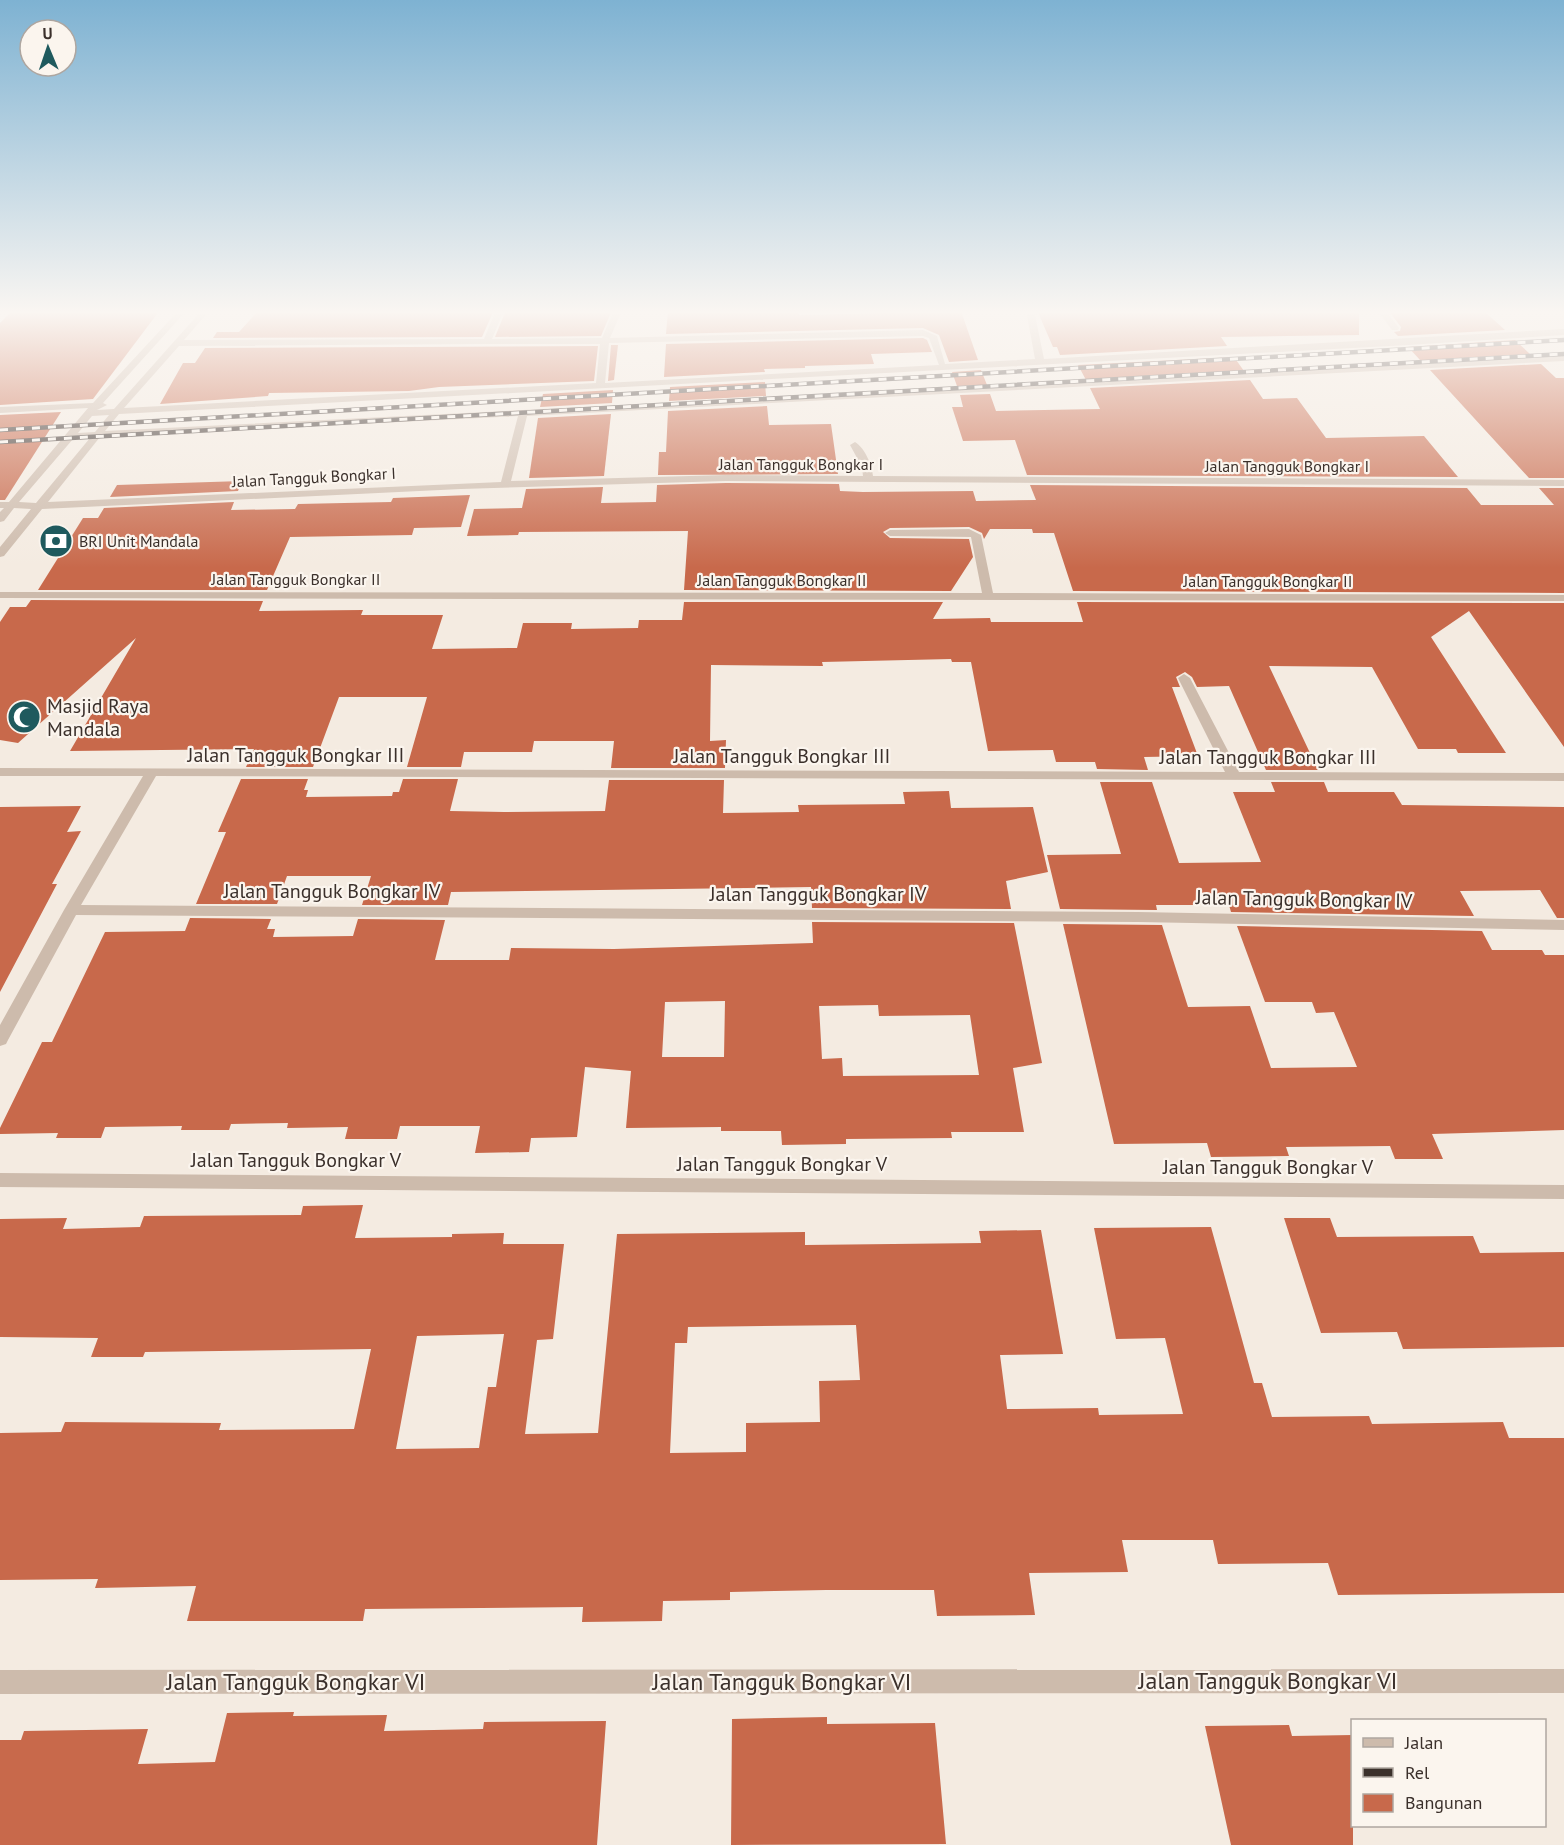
<svg xmlns="http://www.w3.org/2000/svg" width="1564" height="1845" font-family="'PT Sans',sans-serif">
	<style>
		.building { fill: #c8694b; fill-rule: evenodd }
		.lines { fill: none; stroke-linecap: round; stroke-linejoin: round }
		.minor { fill: #cdbbac; fill-rule: evenodd }
		.rail-casing { stroke: #3b302b; stroke-width: 4.5 }
		.rail { stroke: #fbf5ee; stroke-width: 3; stroke-dasharray: 8; stroke-linecap: butt }
		.labels { text-anchor: middle; stroke-width: 4.5; stroke-linejoin: round; paint-order: stroke }
		.far-street-label { font-size: 16px; fill: #3b302b; stroke: #fbf5ee }
		.far-poi-label { font-size: 16px; fill: #3b302b; stroke: #fbf5ee; text-anchor: start }
		.poi-label { font-size: 20px; fill: #3b302b; stroke: #fbf5ee; text-anchor: start }
		.street-label { font-size: 20px; fill: #3b302b; stroke: #fbf5ee }
		.near-street-label { font-size: 24px; fill: #3b302b; stroke: #fbf5ee }
	</style>
	<rect width="100%" height="100%" fill="#f4ebe1"/>
	<g class="building">
		<polygon points="13,310 160,310 93,399 0,405 0,323"/>
		<polygon points="259,310 494,310 482,337 213,338 217,332 239,332"/>
		<polygon points="506,310 612,310 601,336 495,337"/>
		<polygon points="668,310 798,311 799,315 961,311 978,360 949,362 939,335 923,328 666,334"/>
		<polygon points="1037,310 1359,310 1359,335 1221,337 1227,346 1060,355 1057,347 1053,347"/>
		<polygon points="1388,310 1483,310 1505,330 1398,336 1394,332 1400,331 1401,327"/>
		<polygon points="923,338 927,340 932,352 871,354 874,364 805,366 805,368 764,369 765,372 664,377 666,344"/>
		<polygon points="1515,340 1531,355 1421,361 1408,347"/>
		<polygon points="611,345 618,345 614,380 608,381"/>
		<polygon points="598,346 594,381 439,387 409,391 269,393 268,396 160,404 183,363 195,363 205,348"/>
		<polygon points="1234,357 1244,371 1086,380 1078,365"/>
		<polygon points="1541,364 1556,378 1564,378 1564,478 1529,478 1430,370"/>
		<polygon points="981,370 987,385 957,386 952,372"/>
		<polygon points="1250,380 1263,399 1297,398 1326,438 1424,436 1458,477 1027,475 1015,440 963,441 952,407 963,407 960,395 990,394 996,411 1100,409 1090,388"/>
		<polygon points="765,382 766,396 669,401 670,387"/>
		<polygon points="613,390 612,403 540,407 543,394"/>
		<polygon points="767,406 769,425 831,424 838,474 658,475 659,452 666,452 668,411"/>
		<polygon points="61,412 5,500 0,500 0,415"/>
		<polygon points="611,414 604,476 529,478 538,418"/>
		<polygon points="242,481 238,491 110,497 117,485"/>
		<polygon points="726,483 839,484 840,491 863,492 973,491 976,501 1036,500 1030,485 1467,488 1481,505 1554,505 1539,488 1564,488 1564,593 1073,591 1054,533 1033,533 1032,529 990,529 984,539 982,533 969,527 890,528 883,532 890,538 969,539 973,557 951,591 684,590 688,531 519,532 518,535 467,536 474,509 522,508 526,489 603,487 601,503 656,502 657,485"/>
		<polygon points="470,495 461,527 414,528 412,535 290,537 267,590 38,590 83,518 98,518 104,508 234,502 231,510 295,509 298,504 391,502 393,498"/>
		<polygon points="31,600 263,601 259,611 363,610 361,615 443,615 432,649 517,648 523,623 572,623 571,629 638,628 639,620 682,620 684,602 943,602 933,619 990,618 991,622 1083,622 1077,602 1564,603 1564,747 1469,611 1431,637 1506,753 1458,753 1456,749 1418,749 1372,667 1269,666 1318,770 1266,770 1229,686 1197,687 1192,677 1185,672 1176,677 1180,687 1172,687 1198,756 1144,757 1148,770 1097,769 1095,762 1056,762 1053,750 988,751 971,662 952,662 951,659 822,662 823,666 711,665 710,741 726,740 725,768 611,768 614,741 534,741 532,752 464,752 461,767 407,767 427,697 339,697 313,767 246,767 254,749 70,751 136,638 18,743 0,740 0,622 10,607 26,607"/>
		<polygon points="241,779 308,779 304,790 308,790 306,797 392,796 393,792 399,792 403,779 458,779 450,811 504,812 605,811 609,780 724,780 723,813 799,812 798,805 905,804 903,792 949,791 951,808 1033,807 1048,872 1006,881 1011,909 812,908 811,887 451,892 448,905 362,905 371,876 287,876 277,904 196,904 226,832 218,832"/>
		<polygon points="1100,782 1152,782 1179,863 1261,862 1233,792 1275,792 1271,782 1324,782 1328,792 1394,792 1402,805 1564,807 1564,918 1557,918 1540,890 1460,891 1474,916 1231,912 1229,905 1156,905 1157,910 1060,909 1047,855 1121,854"/>
		<polygon points="81,806 67,832 81,831 52,884 57,884 0,992 0,807"/>
		<path d="M 190,918 L 271,919 L 267,929 L 275,929 L 273,937 L 353,936 L 358,919 L 445,920 L 435,960 L 509,960 L 511,948 L 614,949 L 813,943 L 812,922 L 1014,923 L 1042,1063 L 1013,1068 L 1024,1132 L 951,1132 L 952,1138 L 846,1139 L 846,1144 L 782,1145 L 781,1131 L 721,1131 L 721,1127 L 626,1128 L 631,1071 L 585,1067 L 577,1137 L 531,1138 L 529,1152 L 475,1153 L 480,1126 L 400,1126 L 397,1139 L 345,1139 L 348,1127 L 287,1128 L 288,1123 L 231,1124 L 229,1130 L 181,1130 L 182,1126 L 105,1127 L 101,1138 L 56,1138 L 58,1133 L 0,1134 L 0,1128 L 42,1042 L 52,1042 L 105,932 L 185,931 ZM 725,1001 L 724,1057 L 662,1057 L 665,1002 ZM 878,1005 L 879,1016 L 970,1015 L 979,1075 L 843,1076 L 842,1058 L 822,1059 L 819,1006 Z"/>
		<polygon points="1063,924 1162,925 1188,1007 1250,1006 1271,1068 1357,1067 1334,1012 1316,1013 1312,1002 1265,1002 1237,926 1482,931 1492,950 1542,950 1545,955 1564,955 1564,1130 1432,1134 1443,1159 1395,1159 1390,1146 1286,1147 1289,1156 1211,1157 1207,1143 1114,1144"/>
		<path d="M 363,1205 L 355,1238 L 452,1237 L 452,1234 L 504,1233 L 503,1244 L 564,1244 L 553,1339 L 537,1340 L 525,1434 L 598,1433 L 617,1234 L 805,1232 L 805,1245 L 981,1243 L 979,1231 L 1041,1230 L 1063,1354 L 1000,1355 L 1007,1409 L 1098,1408 L 1099,1415 L 1183,1414 L 1165,1338 L 1116,1339 L 1094,1228 L 1211,1227 L 1254,1383 L 1262,1383 L 1272,1417 L 1369,1416 L 1372,1424 L 1503,1422 L 1509,1438 L 1564,1438 L 1564,1593 L 1338,1595 L 1328,1563 L 1218,1564 L 1213,1540 L 1122,1540 L 1128,1572 L 1029,1573 L 1035,1615 L 937,1616 L 934,1590 L 826,1590 L 730,1592 L 730,1600 L 663,1601 L 662,1621 L 582,1622 L 583,1607 L 365,1609 L 363,1621 L 187,1621 L 196,1586 L 95,1588 L 98,1579 L 0,1580 L 0,1433 L 61,1432 L 65,1422 L 221,1423 L 219,1430 L 354,1429 L 371,1349 L 145,1352 L 143,1357 L 91,1357 L 98,1338 L 0,1337 L 0,1219 L 67,1218 L 63,1229 L 140,1227 L 144,1216 L 301,1215 L 303,1206 ZM 856,1325 L 860,1380 L 819,1381 L 820,1422 L 746,1423 L 746,1452 L 670,1453 L 675,1343 L 687,1343 L 688,1327 ZM 504,1334 L 496,1387 L 488,1387 L 479,1448 L 396,1449 L 417,1336 Z"/>
		<polygon points="1284,1218 1330,1218 1337,1237 1473,1236 1480,1253 1564,1252 1564,1347 1403,1349 1397,1332 1321,1333"/>
		<polygon points="294,1712 293,1716 387,1715 384,1731 483,1729 484,1722 606,1721 597,1845 0,1845 0,1740 21,1740 24,1731 148,1729 138,1764 215,1762 227,1713"/>
		<polygon points="827,1717 827,1724 935,1723 946,1844 731,1845 732,1719"/>
		<polygon points="1289,1725 1292,1736 1353,1735 1353,1845 1231,1845 1205,1726"/>
	</g>
	<g class="lines">
		<g class="minor">
			<path d="M 179,310 L 187,310 L 103,403 L 107,405 L 97,410 L 114,409 L 202,310 L 210,310 L 184,340 L 484,339 L 496,310 L 504,310 L 492,339 L 602,338 L 614,310 L 622,310 L 610,338 L 923,330 L 937,336 L 945,364 L 1035,359 L 1026,310 L 1034,310 L 1044,359 L 1564,329 L 1564,335 L 1408,345 L 119,414 L 105,431 L 1086,382 L 1564,355 L 1564,361 L 527,416 L 511,481 L 726,475 L 863,476 L 862,467 L 850,445 L 855,442 C 865,448 872,465 873,476 L 1564,480 L 1564,486 L 726,481 L 461,489 L 42,509 L 4,556 L 0,557 L 0,547 L 31,509 L 14,508 L 4,521 L 0,522 L 0,512 L 4,508 L 0,508 L 0,502 L 9,502 L 88,408 L 0,413 L 0,407 L 93,403 ZM 923,336 L 929,338 L 939,365 L 605,383 L 609,343 ZM 485,344 L 600,344 L 596,383 L 124,408 L 179,346 ZM 109,415 L 95,432 L 78,433 L 92,416 ZM 518,416 L 501,482 L 48,502 L 100,437 ZM 90,438 L 36,503 L 19,502 L 73,439 Z"/>
			<polygon points="1377,310 1385,310 1399,328 1398,330 1392,330"/>
			<polygon points="969,529 981,535 993,593 1564,595 1564,601 0,598 0,592 982,593 971,537 890,536 885,533 890,530"/>
			<polygon points="1184,674 1190,678 1239,772 1564,773 1564,781 156,776 81,905 1138,912 1564,920 1564,930 1138,922 76,915 8,1040 6,1044 0,1046 0,1025 64,910 143,776 0,776 0,768 1225,772 1178,678"/>
			<polygon points="0,1173 1564,1185 1564,1199 0,1187"/>
			<polygon points="1564,1669 1564,1693 0,1694 0,1670"/>
		</g>
		<defs>
			<g id="rail">
				<polyline points="0,430 1564,340"/>
				<polyline points="0,442 1564,354"/>
			</g>
		</defs>
		<use href="#rail" class="rail-casing"/>
		<use href="#rail" class="rail"/>
	</g>
	<linearGradient id="sky" x2="0" y2="1"><stop stop-color="#7eb2d2"/><stop offset="0.55" stop-color="#faf6f2"/><stop offset="1" stop-color="#faf6f2" stop-opacity="0"/></linearGradient>
	<rect width="1564" height="568" fill="url(#sky)"/>
	<defs>
		<symbol id="bank-disc" viewBox="-11 -11 22 22"><circle r="9.5" fill="#1f5a5e" stroke="#fbf5ee"/><path d="M-6-4H6V4H-6ZM0-2.3a2.3 2.3 0 1 0 0 4.6a2.3 2.3 0 1 0 0-4.6Z" fill="#fff"/></symbol>
		<symbol id="mosque-disc" viewBox="-11 -11 22 22"><circle r="9.5" fill="#1f5a5e" stroke="#fbf5ee"/><path d="M3.5-4.9A6 6 0 1 0 3.5 4.9A5 5 0 1 1 3.5-4.9Z" fill="#fff"/></symbol>
	</defs>
	<g fill-rule="evenodd">
		<use href="#bank-disc" x="37" y="522" width="38" height="38"/>
		<use href="#mosque-disc" x="5" y="698" width="38" height="38"/>
	</g>
	<g class="labels">
		<g class="far-street-label">
			<text x="801" y="470">Jalan Tangguk Bongkar I</text>
			<text x="1287" y="472">Jalan Tangguk Bongkar I</text>
			<text transform="translate(314 477) rotate(-3)" y="6">Jalan Tangguk Bongkar I</text>
			<text x="296" y="585">Jalan Tangguk Bongkar II</text>
			<text x="782" y="586">Jalan Tangguk Bongkar II</text>
			<text x="1268" y="587">Jalan Tangguk Bongkar II</text>
		</g>
		<g class="far-poi-label">
			<text x="79" y="547">BRI Unit Mandala</text>
		</g>
		<g class="poi-label">
			<text x="47" y="713">Masjid Raya<tspan x="47" dy="23">Mandala</tspan></text>
		</g>
		<g class="street-label">
			<text x="296" y="762">Jalan Tangguk Bongkar III</text>
			<text x="782" y="763">Jalan Tangguk Bongkar III</text>
			<text x="1268" y="764">Jalan Tangguk Bongkar III</text>
			<text x="332" y="898">Jalan Tangguk Bongkar IV</text>
			<text x="818" y="901">Jalan Tangguk Bongkar IV</text>
			<text transform="translate(1304 899) rotate(1)" y="7">Jalan Tangguk Bongkar IV</text>
			<text x="296" y="1167">Jalan Tangguk Bongkar V</text>
			<text x="782" y="1171">Jalan Tangguk Bongkar V</text>
			<text x="1268" y="1174">Jalan Tangguk Bongkar V</text>
		</g>
		<g class="near-street-label">
			<text x="1268" y="1689">Jalan Tangguk Bongkar VI</text>
			<text x="296" y="1690">Jalan Tangguk Bongkar VI</text>
			<text x="782" y="1690">Jalan Tangguk Bongkar VI</text>
		</g>
	</g>
	<rect x="1351" y="1719" width="195" height="108" fill="#fbf5ee" stroke="#aea6a0" stroke-width="1.5"/>
	<rect x="1363" y="1738" width="30" height="9" fill="#cdbbac" stroke="#aea6a0" stroke-width="1.5"/>
	<text x="1405" y="1749" font-size="18" fill="#3b302b">Jalan</text>
	<rect x="1363" y="1768" width="30" height="9" fill="#3b302b" stroke="#aea6a0" stroke-width="1.5"/>
	<text x="1405" y="1779" font-size="18" fill="#3b302b">Rel</text>
	<rect x="1363" y="1794" width="30" height="18" fill="#c8694b" stroke="#aea6a0" stroke-width="1.5"/>
	<text x="1405" y="1809" font-size="18" fill="#3b302b">Bangunan</text>
	<g transform="translate(48 48) rotate(358)"><circle r="28" fill="#fbf5ee" stroke="#aea6a0" stroke-width="1.5"/>
	<path d="M0-4.5L10 22L0 15L-10 22Z" fill="#1f5a5e"/>
	<text y="-9" font-size="16" font-weight="bold" text-anchor="middle" fill="#3b302b">U</text>
	</g>
</svg>
